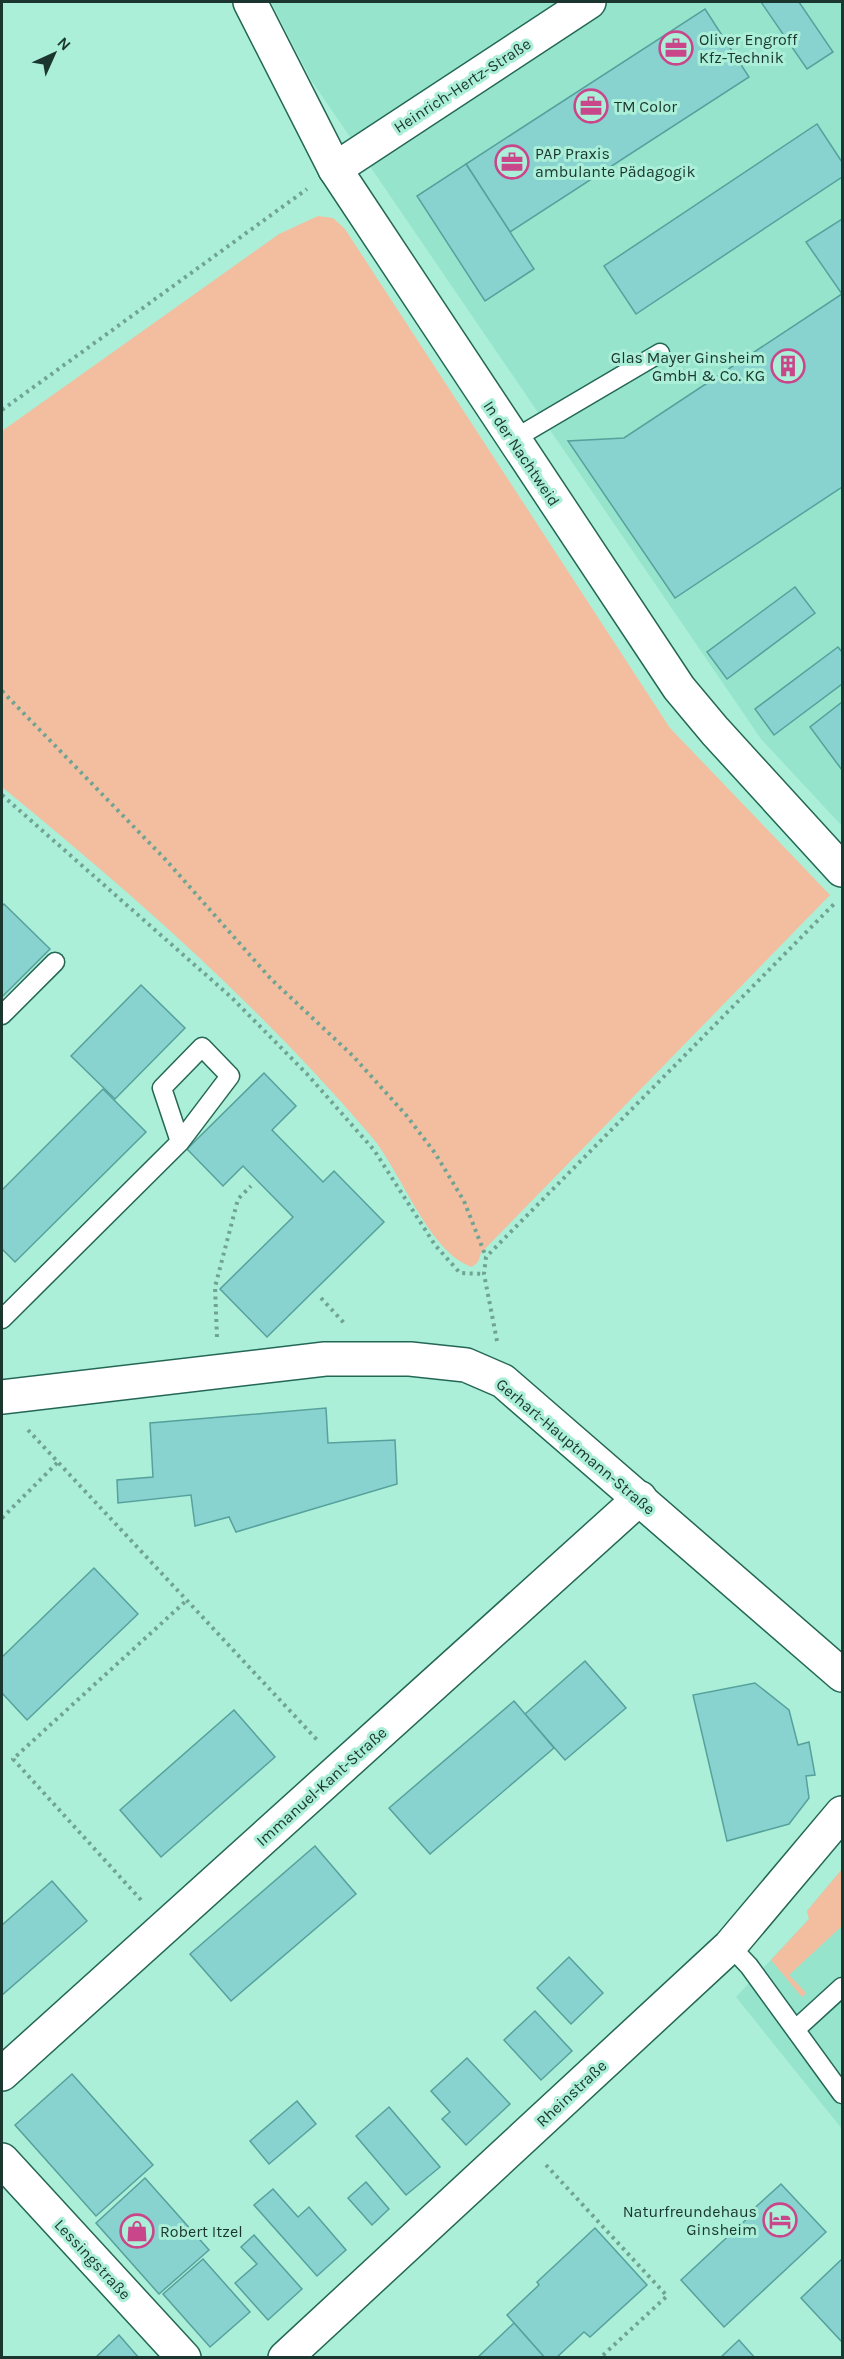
<svg xmlns="http://www.w3.org/2000/svg" width="844" height="2359" font-family="Karla,sans-serif">
	<style>
		.built { fill: #97e4cc }
		.green { fill: #f2be9f }
		.building { fill: #88d2cf; stroke: #57a19d; stroke-width: 1.5 }
		.lines { fill: none; stroke-linecap: round; stroke-linejoin: round }
		.service-casing { stroke: #246755; stroke-width: 21 }
		.minor-casing { stroke: #246755; stroke-width: 36 }
		.secondary-casing { stroke: #246755; stroke-width: 36 }
		.path { stroke: #70a393; stroke-width: 4; stroke-dasharray: 3 4.5; stroke-linecap: butt }
		.service { stroke: #fff; stroke-width: 18 }
		.minor { stroke: #fff; stroke-width: 33 }
		.secondary { stroke: #fff; stroke-width: 33 }
		.labels { text-anchor: middle; stroke-width: 6; stroke-linejoin: round; paint-order: stroke }
		.poi-label { font-size: 16px; fill: #1b362e; stroke: #abefd8; text-anchor: start }
		.street-label { font-size: 16px; fill: #1b362e; stroke: #abefd8 }
	</style>
	<rect width="100%" height="100%" fill="#abefd8"/>
	<g class="built">
		<polygon points="271,2 842,2 842,826 761,739 311,80"/>
		<polygon points="842,1869 842,2129 736,1997 809,1919 807,1911"/>
	</g>
	<g class="green">
		<path d="M 318,216 L 333,218 L 345,229 L 670,728 L 830,895 L 481,1253 L 478,1262 L 472,1267 C 429,1253 401,1171 371,1136 C 261,1007 133,894 2,787 L 2,431 L 279,234 Z"/>
		<polygon points="842,1869 842,1926 789,1975 806,1993 802,1997 771,1960 809,1919 807,1911"/>
	</g>
	<g class="building">
		<polygon points="761,2 799,2 833,52 807,69"/>
		<polygon points="705,9 749,77 510,232 466,164"/>
		<polygon points="817,124 842,162 842,177 636,314 604,266"/>
		<polygon points="466,164 534,269 485,301 417,196"/>
		<polygon points="842,219 842,487 675,598 568,441 624,438 842,294 806,242"/>
		<polygon points="795,587 815,613 727,679 707,652"/>
		<polygon points="838,647 842,652 842,684 774,735 755,709"/>
		<polygon points="842,702 842,770 810,727"/>
		<polygon points="4,904 50,949 2,997 2,906"/>
		<polygon points="141,985 185,1028 115,1099 71,1056"/>
		<polygon points="264,1073 296,1106 272,1130 323,1182 334,1171 384,1222 267,1337 220,1289 293,1217 243,1166 223,1186 187,1149"/>
		<polygon points="103,1089 146,1132 15,1262 2,1249 2,1190"/>
		<polygon points="326,1408 328,1443 395,1440 397,1484 236,1532 229,1517 195,1526 191,1495 118,1503 117,1480 153,1477 150,1423"/>
		<polygon points="94,1568 138,1614 27,1720 2,1693 2,1657"/>
		<polygon points="585,1661 626,1708 565,1760 525,1714"/>
		<polygon points="755,1683 789,1710 798,1745 809,1742 815,1775 806,1776 809,1798 789,1824 727,1841 693,1695"/>
		<polygon points="514,1701 554,1748 430,1854 389,1808"/>
		<polygon points="234,1710 275,1757 161,1857 120,1810"/>
		<polygon points="315,1846 356,1894 231,2001 190,1954"/>
		<polygon points="52,1881 87,1921 2,1995 2,1925"/>
		<polygon points="569,1957 603,1993 571,2024 537,1988"/>
		<polygon points="535,2011 572,2051 541,2080 504,2040"/>
		<polygon points="467,2058 510,2104 466,2145 442,2119 450,2112 431,2091"/>
		<polygon points="72,2074 153,2165 96,2216 15,2125"/>
		<polygon points="297,2101 316,2124 269,2164 250,2141"/>
		<polygon points="389,2107 440,2167 406,2195 356,2136"/>
		<polygon points="145,2178 209,2250 159,2294 96,2223"/>
		<polygon points="366,2182 389,2209 372,2225 348,2198"/>
		<polygon points="781,2184 826,2232 724,2327 681,2280 751,2215 749,2213"/>
		<polygon points="273,2189 298,2217 309,2207 346,2250 317,2276 254,2205"/>
		<polygon points="595,2228 647,2285 590,2337 584,2332 556,2358 545,2358 507,2315 539,2285 537,2282"/>
		<polygon points="254,2235 302,2289 268,2320 235,2283 257,2264 241,2247"/>
		<polygon points="203,2259 250,2312 210,2347 163,2294"/>
		<polygon points="842,2259 842,2342 801,2298"/>
		<polygon points="514,2323 545,2358 477,2358"/>
		<polygon points="119,2335 139,2358 95,2358"/>
		<polygon points="739,2340 755,2358 720,2358"/>
	</g>
	<g class="lines">
		<defs>
			<g id="service">
				<polyline points="514,439 660,353"/>
				<polyline points="2,1015 55,962"/>
				<polyline points="2,1319 180,1142 230,1076 202,1047 162,1088 180,1142"/>
				<polyline points="730,1946 749,1966 842,2094"/>
				<polyline points="796,2029 842,1987"/>
			</g>
			<g id="minor">
				<polyline points="250,2 335,169 679,688 715,731 842,870"/>
				<polyline points="335,169 589,2"/>
				<polyline points="2,1397 325,1359 410,1359 466,1365 503,1381 842,1675"/>
				<polyline points="2,2074 640,1498"/>
				<polyline points="2,2160 184,2358"/>
			</g>
			<polyline id="secondary" points="285,2358 730,1946 842,1813"/>
		</defs>
		<use href="#service" class="service-casing"/>
		<use href="#minor" class="minor-casing"/>
		<use href="#secondary" class="secondary-casing"/>
		<g class="path">
			<polyline points="2,410 307,189"/>
			<polyline points="2,691 165,859 271,979 353,1056 406,1115 435,1153 464,1201 486,1257"/>
			<polyline points="2,795 231,997 307,1074 374,1150 435,1245 460,1273 484,1274"/>
			<polyline points="321,1298 345,1324"/>
			<polyline points="217,1337 215,1287 238,1199 251,1186"/>
			<polyline points="497,1341 484,1274 486,1257 834,904"/>
			<polyline points="28,1430 319,1742"/>
			<polyline points="2,1518 58,1462"/>
			<polyline points="141,1900 13,1759 187,1600"/>
			<polyline points="546,2165 667,2296 600,2358"/>
		</g>
		<use href="#service" class="service"/>
		<use href="#minor" class="minor"/>
		<use href="#secondary" class="secondary"/>
	</g>
	<defs>
		<symbol id="office-ring" viewBox="-11 -11 22 22"><circle r="9.5" fill="#abefd8" stroke="#ca468b" stroke-width="1.5"/><path d="M-6-3h4V-5.5h4V-3h4V5H-6ZM-1-4.5V-3h2v-1.5ZM-6 0V1H6V0Z" fill="#ca468b"/></symbol>
		<symbol id="building-ring" viewBox="-11 -11 22 22"><circle r="9.5" fill="#abefd8" stroke="#ca468b" stroke-width="1.5"/><path d="M-4-6H4V6H1V3H-1V6H-4ZM-2.5-4.3h1.7v1.8h-1.7ZM.8-4.3h1.7v1.8H.8ZM-2.5-1h1.7V.8h-1.7ZM.8-1h1.7V.8H.8Z" fill="#ca468b"/></symbol>
		<symbol id="hotel-ring" viewBox="-11 -11 22 22"><circle r="9.5" fill="#abefd8" stroke="#ca468b" stroke-width="1.5"/><path d="M-6-4.5h1.5V1H6V5H4.5V3h-9V5H-6ZM-4 0a1.8 1.8 0 1 1 3.6 0ZM.5 0V-2.5h3Q6-2.5 6 0Z" fill="#ca468b"/></symbol>
		<symbol id="shop-ring" viewBox="-11 -11 22 22"><circle r="9.5" fill="#abefd8" stroke="#ca468b" stroke-width="1.5"/><path d="M-5-2.5h2.3a2.7 3.5 0 0 1 5.4 0H5L5.5 6h-11ZM-1.5-2.5h3a1.5 2.3 0 0 0-3 0Z" fill="#ca468b"/></symbol>
	</defs>
	<g fill-rule="evenodd">
		<use href="#office-ring" x="657" y="29" width="38" height="38"/>
		<use href="#office-ring" x="572" y="87" width="38" height="38"/>
		<use href="#office-ring" x="493" y="143" width="38" height="38"/>
		<use href="#building-ring" x="769" y="347" width="38" height="38"/>
		<use href="#hotel-ring" x="761" y="2201" width="38" height="38"/>
		<use href="#shop-ring" x="118" y="2212" width="38" height="38"/>
	</g>
	<g class="labels">
		<g class="poi-label">
			<text x="699" y="45">Oliver Engroff<tspan x="699" dy="18">Kfz-Technik</tspan></text>
			<text x="614" y="112">TM Color</text>
			<text x="535" y="159">PAP Praxis<tspan x="535" dy="18">ambulante Pädagogik</tspan></text>
			<text x="765" y="363" text-anchor="end">Glas Mayer Ginsheim<tspan x="765" dy="18">GmbH &amp; Co. KG</tspan></text>
			<text x="757" y="2217" text-anchor="end">Naturfreundehaus<tspan x="757" dy="18">Ginsheim</tspan></text>
			<text x="160" y="2237">Robert Itzel</text>
		</g>
		<g class="street-label">
			<text transform="translate(462 85) rotate(-33)" y="6">Heinrich-Hertz-Straße</text>
			<text transform="translate(522 453) rotate(56)" y="6">In der Nachtweid</text>
			<text transform="translate(576 1446) rotate(40)" y="6">Gerhart-Hauptmann-Straße</text>
			<text transform="translate(321 1786) rotate(-42)" y="6">Immanuel-Kant-Straße</text>
			<text transform="translate(571 2093) rotate(-43)" y="6">Rheinstraße</text>
			<text transform="translate(93 2259) rotate(47)" y="6">Lessingstraße</text>
		</g>
	</g>
	<rect width="844" height="2359" fill="none" stroke="#1b362e" stroke-width="6"/>
	<g transform="translate(54 54) rotate(45)" stroke="#abefd8" stroke-width="4.5" paint-order="stroke">
	<path d="M0-4.5L10 22L0 15L-10 22Z" fill="#1b362e"/>
	<text y="-9" font-size="16" font-weight="bold" text-anchor="middle" fill="#1b362e">N</text>
	</g>
</svg>
